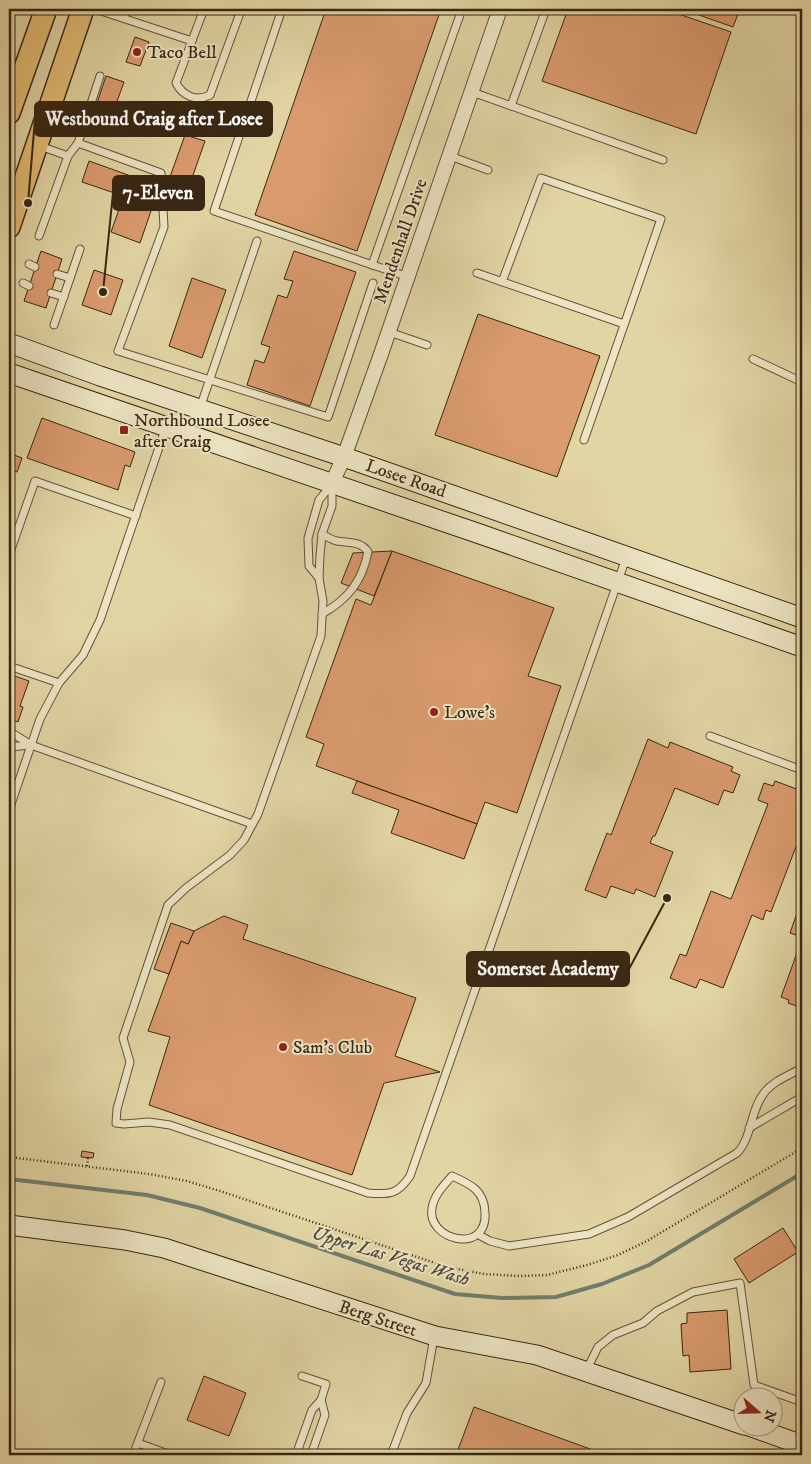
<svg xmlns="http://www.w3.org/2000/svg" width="811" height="1464" font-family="'IM FELL DW Pica',serif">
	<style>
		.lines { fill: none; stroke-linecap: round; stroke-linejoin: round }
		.stream { stroke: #707e6e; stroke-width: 4 }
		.building { fill: #da9b6e; stroke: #382713 }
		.lane-casing { stroke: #625237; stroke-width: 9 }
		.street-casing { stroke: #625237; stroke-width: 16 }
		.secondary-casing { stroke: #382713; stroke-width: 21 }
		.primary-casing { stroke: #382713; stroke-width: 24 }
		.path { stroke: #382713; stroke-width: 2.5; stroke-dasharray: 1 2.5; stroke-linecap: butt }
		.lane { stroke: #ece4c4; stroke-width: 7 }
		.street { stroke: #ece4c4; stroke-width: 14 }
		.secondary { stroke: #ece4c4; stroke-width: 19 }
		.primary { stroke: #e1ba72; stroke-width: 21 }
		.poi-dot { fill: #8f2418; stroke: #ece4c4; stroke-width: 2 }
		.labels { text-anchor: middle; stroke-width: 4; stroke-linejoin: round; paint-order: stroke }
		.poi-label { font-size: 18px; fill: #382713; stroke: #ece4c4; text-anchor: start }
		.street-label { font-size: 18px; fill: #382713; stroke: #ece4c4 }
		.water-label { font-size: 19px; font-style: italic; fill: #4f4b39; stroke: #ece4c4 }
		.leader { fill: none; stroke: #382713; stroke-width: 2 }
		.callout-dot { fill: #382713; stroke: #ece4c4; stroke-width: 2 }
		.callout { fill: #382713; stroke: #382713; stroke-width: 2 }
		.callout-label { font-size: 19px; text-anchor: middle; font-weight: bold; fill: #fff }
	</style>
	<rect width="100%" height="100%" fill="#e2d5a4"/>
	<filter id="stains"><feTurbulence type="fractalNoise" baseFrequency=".004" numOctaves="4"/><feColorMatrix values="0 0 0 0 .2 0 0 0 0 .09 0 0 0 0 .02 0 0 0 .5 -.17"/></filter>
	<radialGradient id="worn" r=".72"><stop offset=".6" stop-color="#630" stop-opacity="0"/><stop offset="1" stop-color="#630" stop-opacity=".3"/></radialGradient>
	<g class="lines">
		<polyline class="stream" points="9,1179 147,1195 200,1208 455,1294 502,1298 556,1297 602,1284 649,1265 802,1173"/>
	</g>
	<g class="building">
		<polygon points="326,9 441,9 357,251 255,215"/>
		<polygon points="568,9 664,9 731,32 696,134 542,81"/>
		<polygon points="682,9 740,9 733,27"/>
		<polygon points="135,37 149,42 140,66 126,62"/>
		<polygon points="106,76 124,82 112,115 95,109"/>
		<polygon points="185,135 205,141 186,195 166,188"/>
		<polygon points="89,161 142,180 135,200 82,182"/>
		<polygon points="123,198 152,208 140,243 111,232"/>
		<polygon points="41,251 62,259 46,308 24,301"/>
		<polygon points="294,251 356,272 310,406 247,385 255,360 264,363 270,347 261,344 278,295 287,298 293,281 284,279"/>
		<polygon points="94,270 123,280 111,315 82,305"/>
		<polygon points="192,278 226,290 202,358 169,346"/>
		<polygon points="478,314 600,356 557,477 435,435"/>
		<polygon points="42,418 135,452 130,467 125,465 118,490 27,458"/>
		<polygon points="9,453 22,458 17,472 10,470 9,475"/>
		<polygon points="392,551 554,608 528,676 561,686 517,813 485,802 477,824 316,766 324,744 306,737 356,599 371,605"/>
		<polygon points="392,551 374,596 341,583 353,553"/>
		<polygon points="9,674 29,681 20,706 23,707 18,722 9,718"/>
		<polygon points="648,739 668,748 670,742 733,767 731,771 740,775 733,793 724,790 718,805 675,788 655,836 653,836 650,843 673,852 655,897 636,889 634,894 611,886 606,898 585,890 607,833 611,835"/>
		<polygon points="357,781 477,824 464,859 391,833 399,810 352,793"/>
		<polygon points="775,781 802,791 802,831 771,912 766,910 763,920 752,915 723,988 700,979 696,988 670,978 680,954 686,956 711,891 731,899 768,804 758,800 764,783 773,786"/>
		<polygon points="802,899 802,937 790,933"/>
		<polygon points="224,916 248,925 243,939 416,998 395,1056 440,1072 384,1083 352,1175 149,1105 170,1037 148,1031 181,941 188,944 194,931"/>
		<polygon points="171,923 194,931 188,944 181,941 169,974 154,969"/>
		<polygon points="802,939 802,1008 788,1003 789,1000 781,997"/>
		<polygon points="82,1151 94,1153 93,1158 81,1157"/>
		<polygon points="783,1228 798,1252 749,1283 734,1259"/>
		<polygon points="727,1310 731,1369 690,1372 689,1355 683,1356 681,1324 687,1323 687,1313"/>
		<polygon points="204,1376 246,1393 229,1436 187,1420"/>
		<polygon points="474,1407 607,1455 456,1455"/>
	</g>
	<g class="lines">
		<defs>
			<g id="lane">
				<polyline points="95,9 192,41"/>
				<path d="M 204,9 L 176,83 C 183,96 196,102 210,95 L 240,13 L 229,9"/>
				<polyline points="282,9 214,211 408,277"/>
				<polyline points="123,18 126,9"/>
				<polyline points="472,92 663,160"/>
				<polyline points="511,106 546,9"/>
				<polyline points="78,143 161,173 164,227 118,351 328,417 373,283"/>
				<polyline points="40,146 68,156"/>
				<polyline points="450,156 488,170"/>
				<polyline points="39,236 68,156 78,143 100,76"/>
				<polyline points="29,264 35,267"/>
				<polyline points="372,265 462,9"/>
				<polyline points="477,273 624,324"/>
				<polyline points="57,274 70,278"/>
				<polyline points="502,282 541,178 661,219 584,440"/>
				<polyline points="23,283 29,286"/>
				<polyline points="51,293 64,297"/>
				<polyline points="54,325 80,249"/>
				<polyline points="389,332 427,345"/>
				<polyline points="753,359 802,382"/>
				<polyline points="200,408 257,241"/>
				<path d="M 332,484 L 332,506 L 322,534 L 320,556 L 319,578 L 323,601 L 321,636 L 258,814 L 244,840 L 230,855 L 186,888 L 168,905 L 123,1038 L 130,1062 L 117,1109 L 116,1123 L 124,1124 L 149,1122 L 170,1125 L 368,1193 C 390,1195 398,1194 410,1176 L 626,558"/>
				<path d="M 322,534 C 327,537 332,540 337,541 C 349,543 361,541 368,552 C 362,582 348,599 322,614"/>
				<polyline points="9,555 35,481 136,516"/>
				<polyline points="319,578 309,566 308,538 319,500 332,484"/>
				<polyline points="9,666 59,683"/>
				<polyline points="9,731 31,745 252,824"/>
				<polyline points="710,736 802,770"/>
				<polyline points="9,747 31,745"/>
				<polyline points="9,810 40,719 59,683 83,655 100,620 166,427"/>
				<polyline points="749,1128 802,1097"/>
				<path d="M 452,1176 C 470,1184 484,1190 485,1212 C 488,1256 426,1240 432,1208 C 434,1195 444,1185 452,1176 Z"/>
				<path d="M 479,1235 L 490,1241 L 509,1246 L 589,1234 L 628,1217 L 737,1153 C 752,1138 750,1111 764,1093 C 773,1081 790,1075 802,1068"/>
				<polyline points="586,1371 598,1347 613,1335 643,1323 657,1311 693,1292 740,1283 754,1385 799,1401"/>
				<polyline points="138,1443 171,1455"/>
				<polyline points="133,1455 161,1382"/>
				<polyline points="296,1455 312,1410 321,1400 326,1384 302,1376"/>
				<polyline points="311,1455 325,1415 321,1400"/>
				<polyline points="391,1455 407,1413 426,1383 434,1337"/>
			</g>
			<polyline id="street" points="332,483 344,457 381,354 500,9"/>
			<g id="secondary">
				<polyline points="9,343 100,376 344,457 802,618"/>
				<polyline points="9,373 480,534 802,647"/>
				<polyline points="9,1225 125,1240 164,1248 435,1336 537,1355 744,1425"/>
				<polyline points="749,1426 802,1445"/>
			</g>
			<g id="primary">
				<polyline points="9,113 46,9"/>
				<polyline points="9,227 83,9"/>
			</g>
		</defs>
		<use href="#lane" class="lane-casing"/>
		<use href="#street" class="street-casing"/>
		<use href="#secondary" class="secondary-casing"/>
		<use href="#primary" class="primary-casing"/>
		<g class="path">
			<polyline points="9,1157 149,1174 187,1181 223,1192 447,1267 484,1274 519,1276 547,1275 587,1265 618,1255 647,1241 802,1148"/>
			<polyline points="87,1166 88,1158"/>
		</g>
		<use href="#lane" class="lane"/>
		<use href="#street" class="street"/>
		<use href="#secondary" class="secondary"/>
		<use href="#primary" class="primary"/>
	</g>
	<g class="poi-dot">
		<circle cx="137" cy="52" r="5"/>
		<rect x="119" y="425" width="10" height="10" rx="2.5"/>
		<circle cx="434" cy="712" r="5"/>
		<circle cx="283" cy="1047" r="5"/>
	</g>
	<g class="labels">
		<g class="poi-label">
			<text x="147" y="58">Taco Bell</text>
			<text x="134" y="426">Northbound Losee<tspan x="134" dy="21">after Craig</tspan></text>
			<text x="444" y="718">Lowe's</text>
			<text x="293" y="1053">Sam's Club</text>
		</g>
		<g class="street-label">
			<text transform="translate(400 241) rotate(-71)" y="6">Mendenhall Drive</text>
			<text transform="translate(406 478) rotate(19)" y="6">Losee Road</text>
			<text transform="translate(378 1318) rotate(18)" y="6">Berg Street</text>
		</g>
		<g class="water-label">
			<text transform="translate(391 1255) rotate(17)" y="7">Upper Las Vegas Wash</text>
		</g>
	</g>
	<path class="leader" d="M28 203L35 119M103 292L113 193M667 898L629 969"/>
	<g class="callout-dot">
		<circle cx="28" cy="203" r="5"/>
		<circle cx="103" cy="292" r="5"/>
		<circle cx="667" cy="898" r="5"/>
	</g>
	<g class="callout">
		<rect x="35" y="102" width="237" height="34" rx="5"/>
		<rect x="113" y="176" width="91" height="34" rx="5"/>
		<rect x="467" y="952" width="162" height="34" rx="5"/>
	</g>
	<g class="callout-label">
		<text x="154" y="125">Westbound Craig after Losee</text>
		<text x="158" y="199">7-Eleven</text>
		<text x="548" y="975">Somerset Academy</text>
	</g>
	<rect width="811" height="1464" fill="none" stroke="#e2d5a4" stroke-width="30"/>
	<rect x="10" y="10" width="791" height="1444" fill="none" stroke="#382713" stroke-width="2.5"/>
	<rect x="15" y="15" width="781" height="1434" fill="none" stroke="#382713"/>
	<g transform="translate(758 1412) rotate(110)"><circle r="24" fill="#ece4c4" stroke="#a4987d"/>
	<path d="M0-4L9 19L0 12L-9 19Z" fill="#8f2418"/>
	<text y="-8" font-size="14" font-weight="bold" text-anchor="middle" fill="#382713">N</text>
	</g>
	<rect width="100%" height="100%" filter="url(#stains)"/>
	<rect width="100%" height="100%" fill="url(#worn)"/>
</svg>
